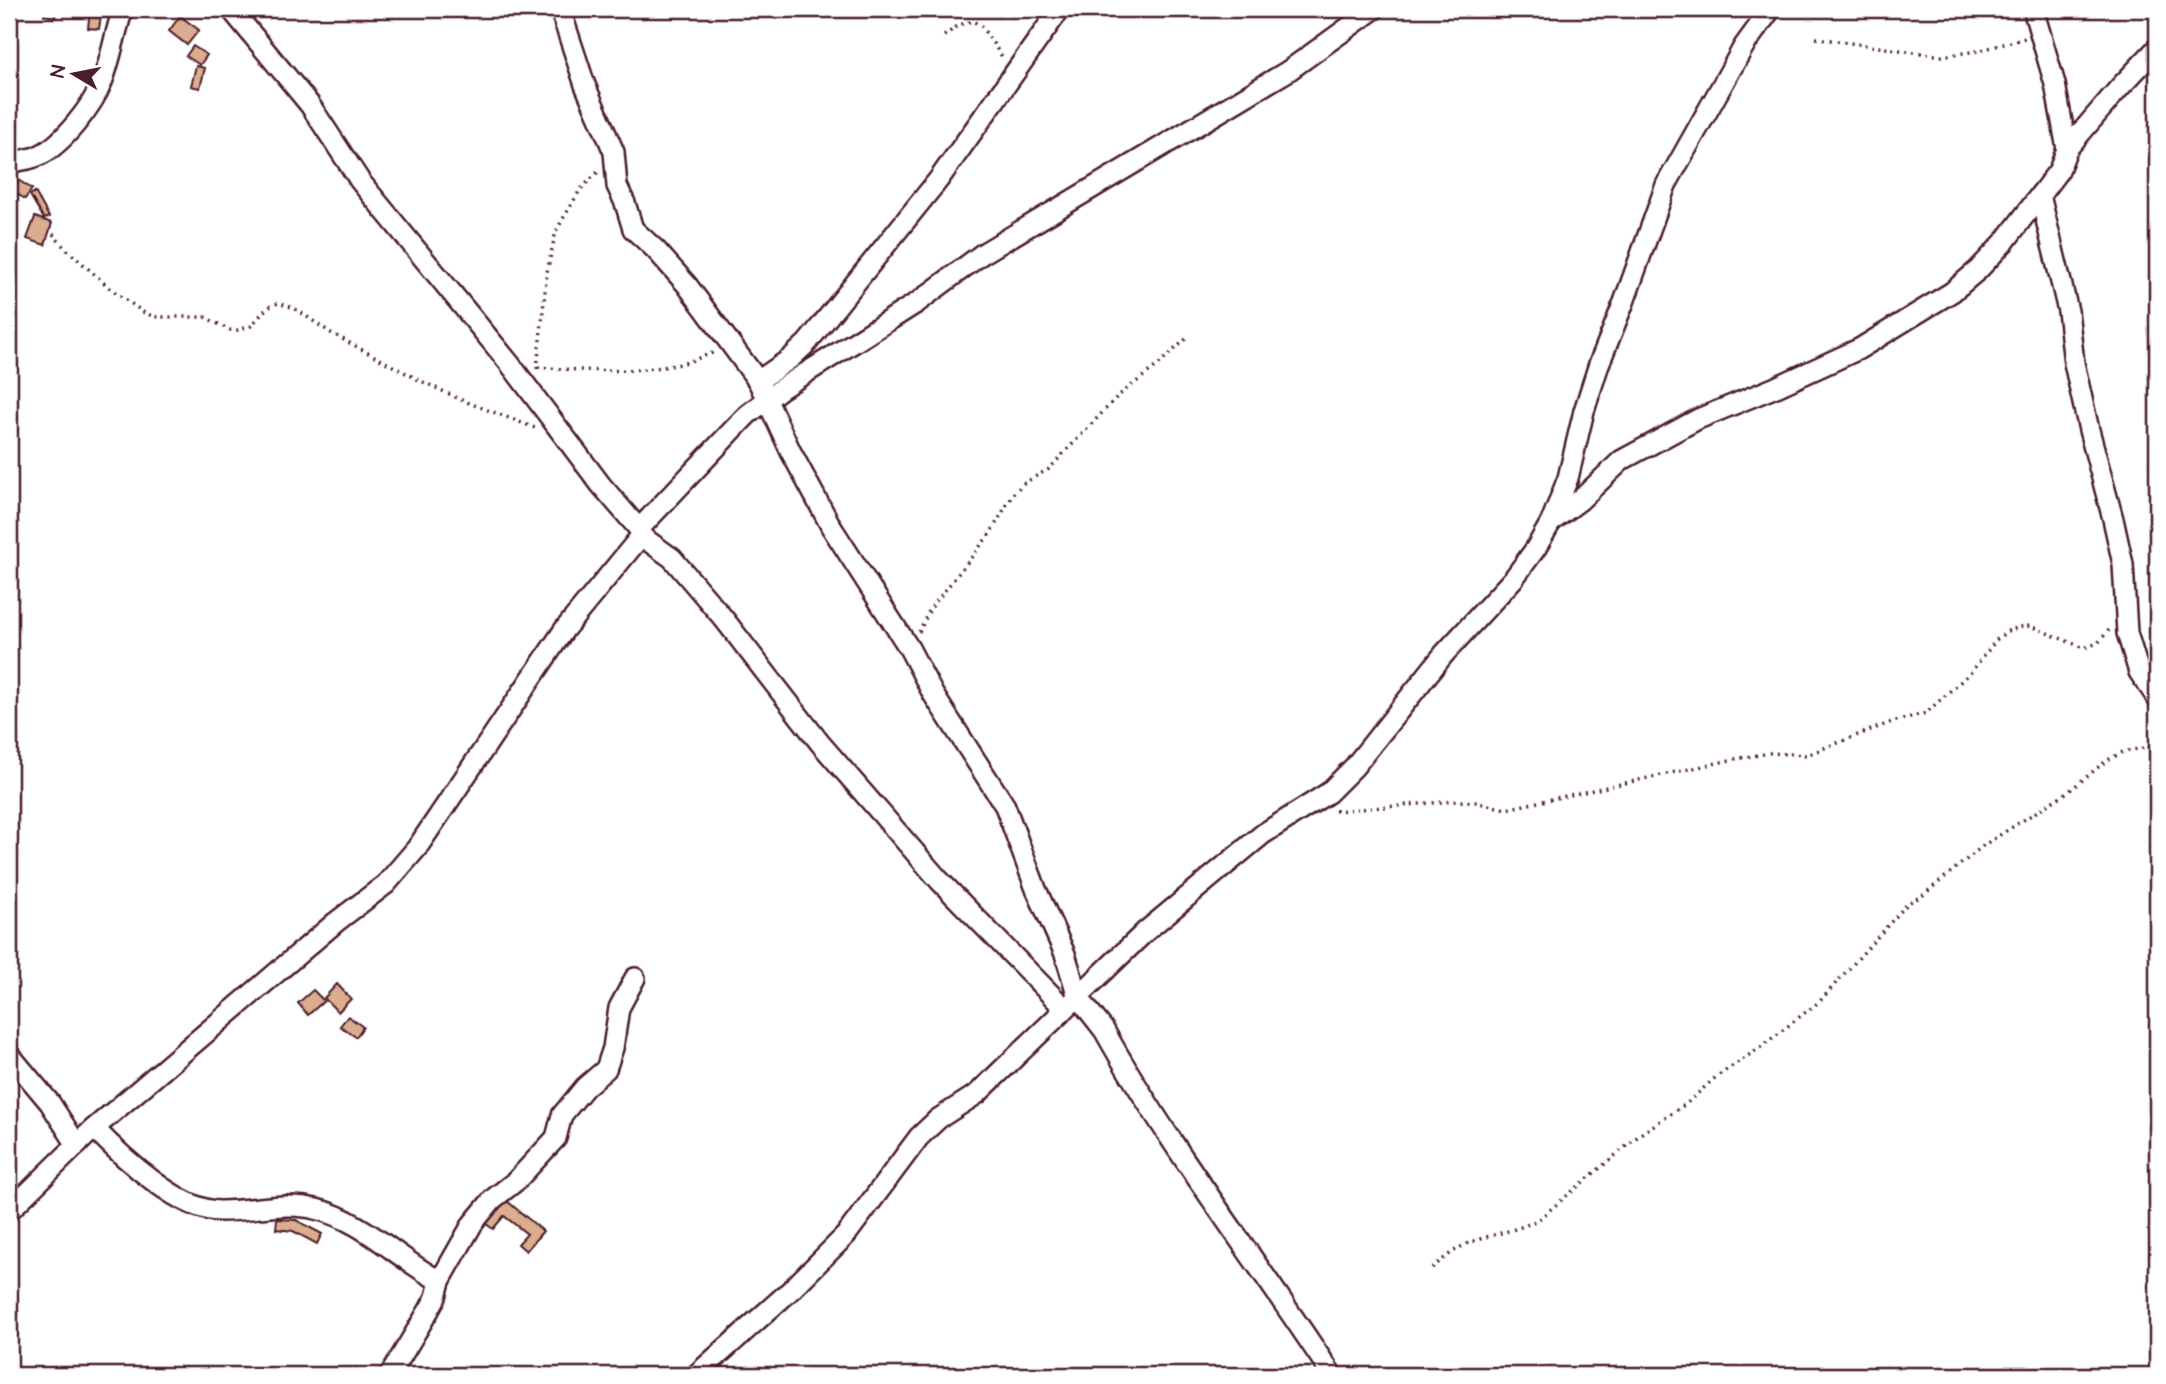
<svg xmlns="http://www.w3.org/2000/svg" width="2166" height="1384" font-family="'Architects Daughter',sans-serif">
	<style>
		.building { fill: #dcac8e; stroke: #4a1f2b; stroke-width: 2 }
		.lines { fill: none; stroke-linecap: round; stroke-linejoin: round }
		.minor-casing { stroke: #4a1f2b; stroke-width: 24 }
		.path { stroke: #4a1f2b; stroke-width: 3.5; stroke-dasharray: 2 5; stroke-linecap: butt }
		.minor { stroke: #fff; stroke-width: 19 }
	</style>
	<rect width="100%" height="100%" fill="#fff"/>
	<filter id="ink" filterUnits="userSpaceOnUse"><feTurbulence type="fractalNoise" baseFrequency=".0143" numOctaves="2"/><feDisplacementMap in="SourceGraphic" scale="14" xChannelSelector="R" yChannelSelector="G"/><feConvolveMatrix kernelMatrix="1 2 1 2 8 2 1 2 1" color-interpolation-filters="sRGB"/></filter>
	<g filter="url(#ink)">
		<g class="building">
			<polygon points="45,9 57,9 55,17 44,15"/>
			<polygon points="90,9 102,9 99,29 88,28"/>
			<polygon points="180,16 199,30 187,45 169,31"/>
			<polygon points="193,46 207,55 200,65 186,56"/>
			<polygon points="196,66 205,68 200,88 191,86"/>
			<polygon points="18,180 32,189 25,199 11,190"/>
			<polygon points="35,192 49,217 44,219 30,195"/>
			<polygon points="35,217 52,223 45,245 27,239"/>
			<polygon points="337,984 351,999 338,1012 324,998"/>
			<polygon points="313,990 324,1001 308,1015 298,1003"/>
			<polygon points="348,1016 363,1027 356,1037 340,1026"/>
			<polygon points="501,1196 543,1231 526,1251 518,1244 527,1234 504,1216 493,1229 481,1220"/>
			<polygon points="277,1219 296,1220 322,1234 317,1244 293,1231 276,1229"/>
		</g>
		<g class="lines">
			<defs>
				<g id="minor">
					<polyline points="231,9 310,105 360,181 510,364 601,485 639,529"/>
					<path d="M 560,9 L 585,85 L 614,152 L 617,186 L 625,203 L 633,229 L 656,250 L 687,285 L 758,381 L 791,452 L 832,528 L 909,648 L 933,694 L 1005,806 L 1036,889 L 1065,954 L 1078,997 L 1104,1030 C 1171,1150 1257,1260 1332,1375"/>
					<polyline points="2033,9 2055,84 2067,149"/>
					<path d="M 9,162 C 19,161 30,160 40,155 C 63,144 93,105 102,82 C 111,60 115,32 123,9"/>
					<polyline points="2040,195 2068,311 2074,363 2089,430 2113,519 2123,564 2127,633 2139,672 2157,698"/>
					<polyline points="758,381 791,358 807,343 939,179 1060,9"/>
					<polyline points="1551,522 1579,501 1622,460 1698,419 1776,387 1859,349 1952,292 1978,270 2006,240 2059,170 2067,149 2120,87 2157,48"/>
					<polyline points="641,536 672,558 724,619 820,743 939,880 1064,1008"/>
					<polyline points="9,1054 50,1103 77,1145"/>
					<path d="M 95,1129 C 122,1157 181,1212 221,1211 C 253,1211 284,1201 316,1209 C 363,1220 398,1259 440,1281"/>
					<polyline points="9,1211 91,1131 336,922 386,884 417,848 564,630 641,536 639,529 747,415 782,388 918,302 982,254 1288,71 1374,9"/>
					<polyline points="390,1375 429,1310 436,1297 440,1281 473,1223 493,1199 516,1181 556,1138 562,1115 585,1087 606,1069 613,1048 619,1008 635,978"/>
					<polyline points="696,1375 792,1289 846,1235 919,1137 938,1119 977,1094 1146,931 1263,834 1328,793 1354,767 1444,654 1514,578 1536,548 1551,522 1568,478 1584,411 1599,364 1624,302 1666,185 1744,46 1771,9"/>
				</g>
			</defs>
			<use href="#minor" class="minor-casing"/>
			<g class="path">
				<polyline points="944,36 959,25 973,21 981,26 1003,58"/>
				<polyline points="1816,38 1942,56 1978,51 2025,38"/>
				<polyline points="53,234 64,247 111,289 143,312 154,317 205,317 230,330 238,330 251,326 267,308 278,303 294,308 331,333 419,380 464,401 535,428"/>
				<path d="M 538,367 C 582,371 631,373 675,365 C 689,363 702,356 716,352"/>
				<polyline points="537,369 547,272 556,231 580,190 598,172"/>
				<polyline points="919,632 930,609 990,534 1013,494 1024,483 1049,469 1118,396 1158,365 1188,337"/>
				<polyline points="2155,714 2157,738"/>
				<polyline points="1335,811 1456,801 1475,802 1506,809 1735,759 1770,753 1806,755 1892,722 1926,713 1971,672 1998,638 2008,631 2020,627 2030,626 2084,648 2098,643 2109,630"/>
				<polyline points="2157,1012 2152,1093 2154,1160 2150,1229 2157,1314"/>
				<path d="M 1432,1268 C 1447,1256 1461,1244 1480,1239 C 1501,1232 1519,1230 1539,1219 L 1642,1133 L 1686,1104 L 1716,1077 L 1761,1047 L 1820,1001 L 1908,903 L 1922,896 L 1984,845 L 2069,791 L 2106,761 L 2123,752 L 2157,745"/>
			</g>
			<use href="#minor" class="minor"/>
		</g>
	</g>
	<rect width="2166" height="1384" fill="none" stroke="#fff" stroke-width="35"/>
	<rect x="18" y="18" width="2131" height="1349" fill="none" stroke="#4a1f2b" stroke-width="2.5" filter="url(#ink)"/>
	<g transform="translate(74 74) rotate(280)" stroke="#ffffff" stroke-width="5" paint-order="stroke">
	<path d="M0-5L12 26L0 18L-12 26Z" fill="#4a1f2b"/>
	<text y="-10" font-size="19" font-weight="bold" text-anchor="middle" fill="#4a1f2b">N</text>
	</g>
</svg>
